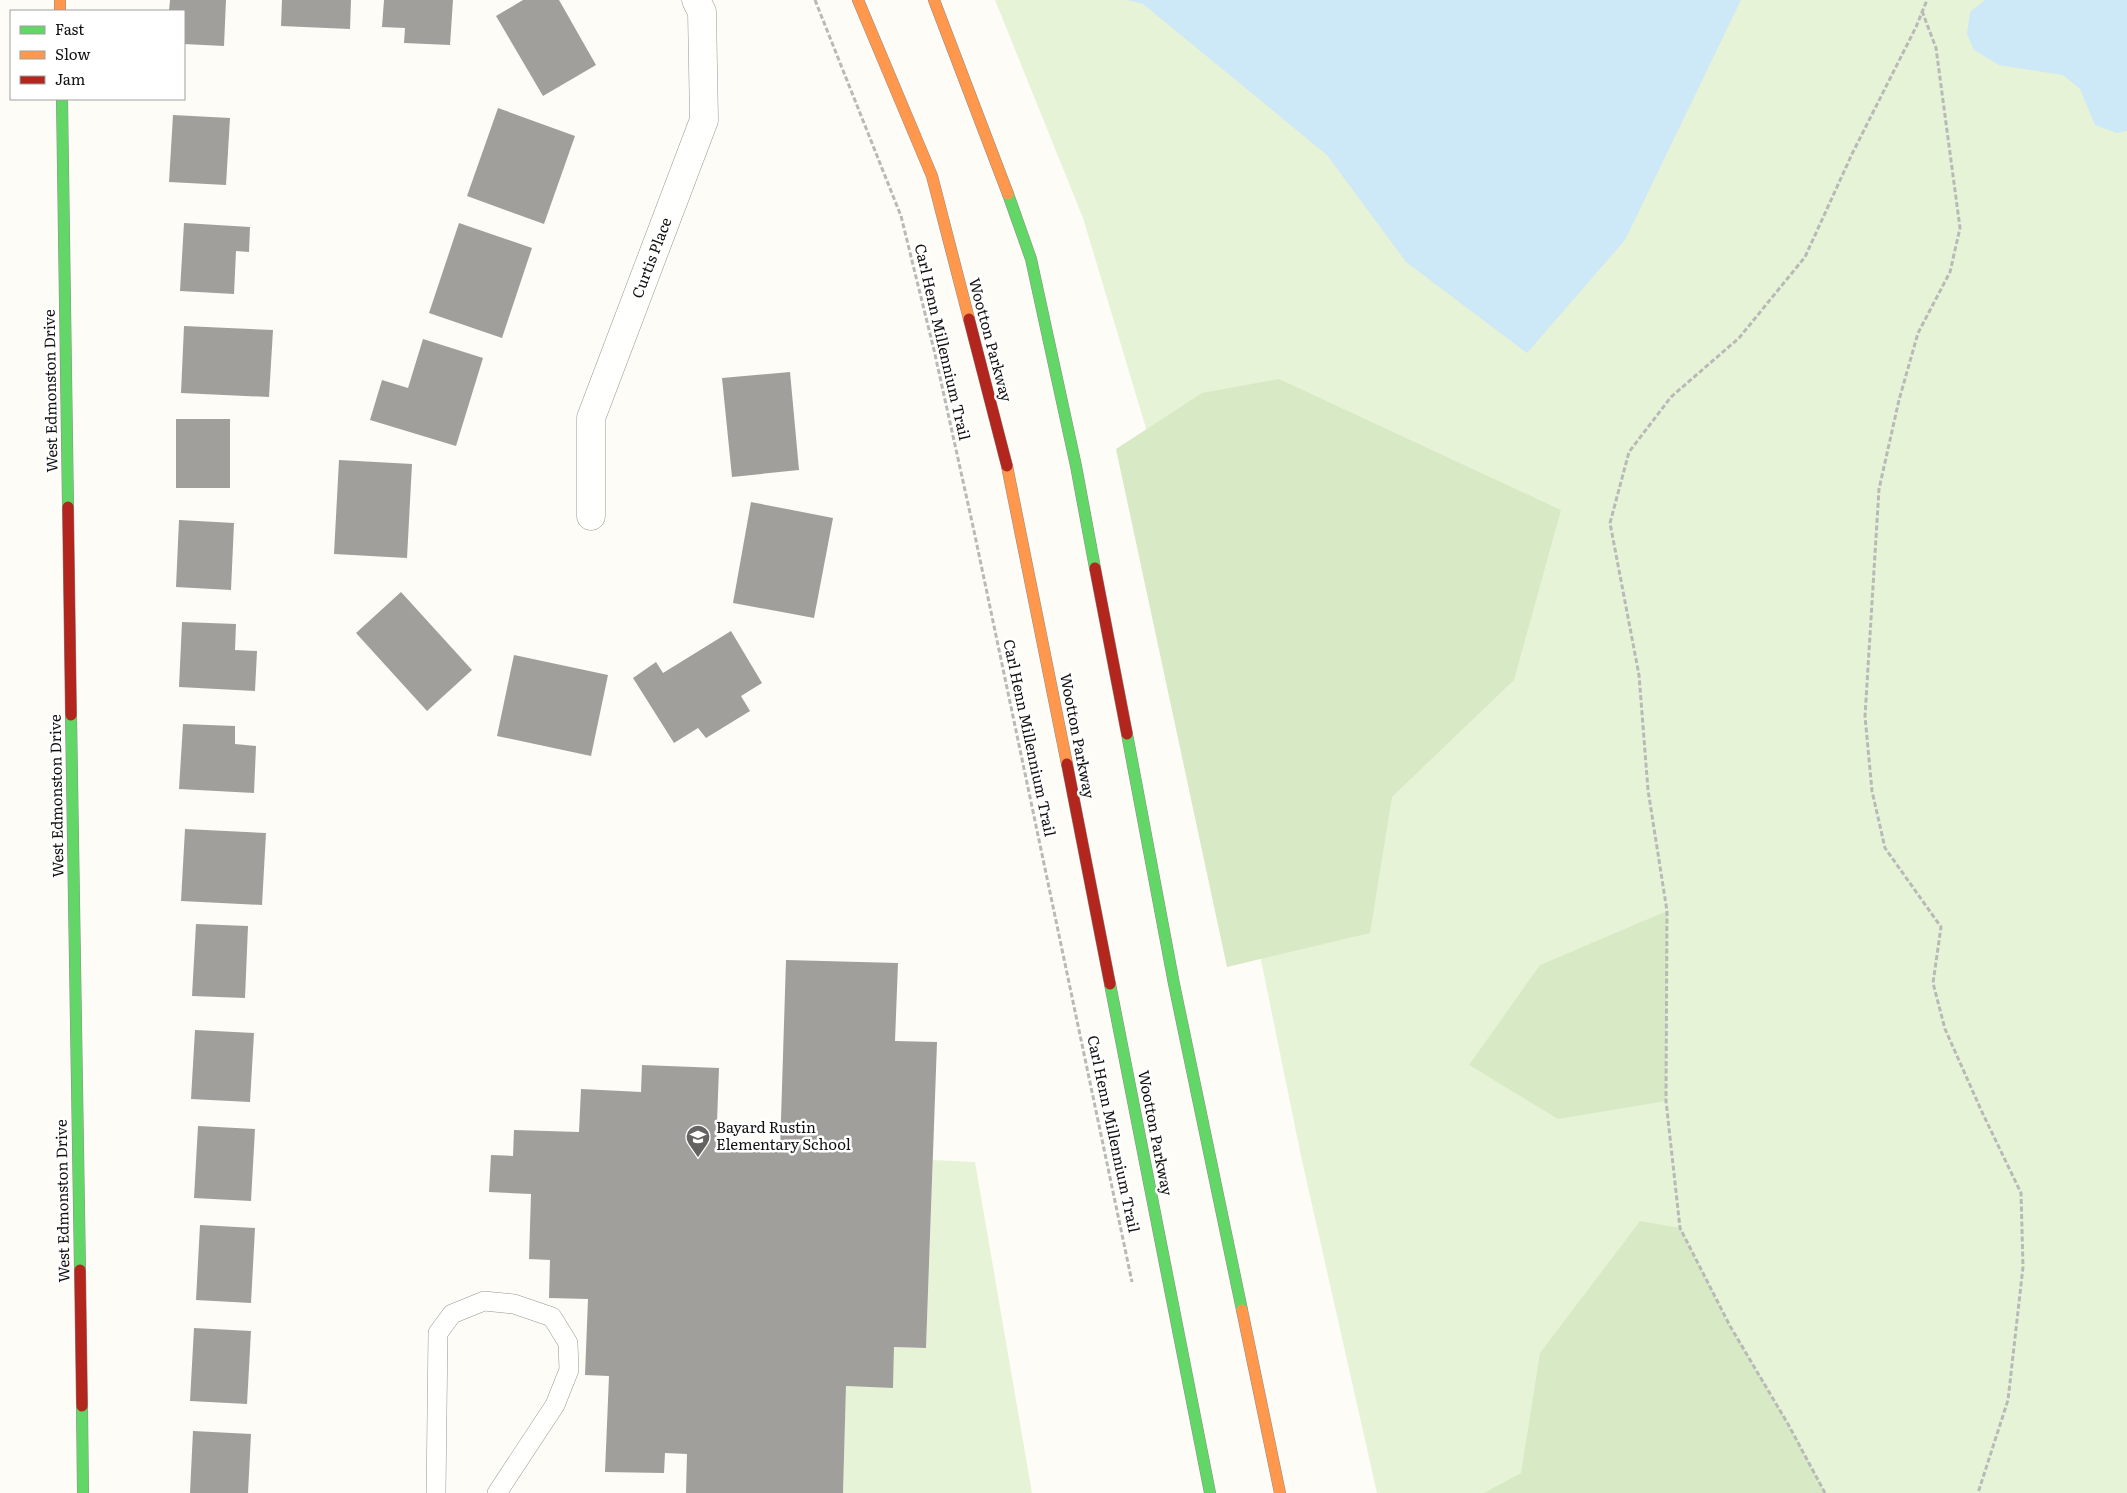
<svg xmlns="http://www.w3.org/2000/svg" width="2127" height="1493" font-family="Literata,serif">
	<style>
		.green { fill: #e7f3d7 }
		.forest { fill: #d8eac5 }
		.water { fill: #cde8f7 }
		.building { fill: #a19f9c }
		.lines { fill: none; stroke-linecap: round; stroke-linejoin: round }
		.lane-casing { stroke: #979795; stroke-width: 20 }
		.street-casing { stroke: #979795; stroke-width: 29 }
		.fast-casing { stroke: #8e8d8b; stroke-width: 12 }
		.slow-casing { stroke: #8e8d8b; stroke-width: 12 }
		.jam-casing { stroke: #8e8d8b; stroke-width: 12 }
		.path { stroke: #b9b9b8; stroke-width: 3; stroke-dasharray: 5 2.5; stroke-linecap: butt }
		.lane { stroke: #fffffe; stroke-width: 19 }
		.street { stroke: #fffffe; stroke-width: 28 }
		.fast { stroke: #63d668; stroke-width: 11 }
		.slow { stroke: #ff974d; stroke-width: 11 }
		.jam { stroke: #b3261e; stroke-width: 11 }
		.labels { text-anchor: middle; stroke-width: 5; stroke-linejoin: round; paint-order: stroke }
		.street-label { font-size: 15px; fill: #111; stroke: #fff }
		.poi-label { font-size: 15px; fill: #111; stroke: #fff; text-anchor: start }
	</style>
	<rect width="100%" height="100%" fill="#fdfcf7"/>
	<g class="green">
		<polygon points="995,0 2127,0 2127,1493 1377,1493 1301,1156 1166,495 1083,218"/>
		<polygon points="933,1160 975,1162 1032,1493 843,1493 846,1386 893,1388 894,1347 926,1348"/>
	</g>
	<g class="forest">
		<polygon points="1279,379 1561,510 1514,680 1392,797 1370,933 1227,967 1116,449 1202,393"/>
		<polygon points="1667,911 1666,1101 1558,1119 1469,1065 1540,965"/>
		<polygon points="1640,1221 1680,1228 1730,1326 1788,1424 1825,1493 1484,1493 1521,1473 1540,1353"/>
	</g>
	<g class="water">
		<polygon points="1127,0 1741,0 1625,240 1527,353 1406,262 1327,155 1143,4"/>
		<polygon points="1985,0 2127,0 2127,131 2117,133 2095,125 2080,89 2063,75 1999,65 1974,50 1967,34 1970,12"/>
	</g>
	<g class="building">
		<polygon points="170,0 226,0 224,46 184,44 184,11 169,11"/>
		<polygon points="282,0 351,0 350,29 281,26"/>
		<polygon points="384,0 453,0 450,45 404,43 405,28 382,27"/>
		<polygon points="523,0 559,0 596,65 543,96 496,16"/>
		<polygon points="498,108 575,136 544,224 467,196"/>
		<polygon points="173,115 230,118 226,185 169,182"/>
		<polygon points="184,223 250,227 249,252 236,251 234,294 180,291"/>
		<polygon points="459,223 532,248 502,338 429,313"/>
		<polygon points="184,326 273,330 269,397 181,393"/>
		<polygon points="423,339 483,358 456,446 370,420 382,380 408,388"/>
		<polygon points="790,372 799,470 732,477 722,378"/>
		<rect x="176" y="419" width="54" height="69"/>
		<polygon points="339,460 412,464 407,558 334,554"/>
		<polygon points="751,502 833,518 814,618 733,603"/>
		<polygon points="179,520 234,523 231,590 176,587"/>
		<polygon points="401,592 472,670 427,711 356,633"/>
		<polygon points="182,622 236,624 235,650 257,651 255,691 179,687"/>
		<polygon points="731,631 762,683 741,696 750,711 706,738 698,728 674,743 633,678 656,662 663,673"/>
		<polygon points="514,655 608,675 591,756 497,736"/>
		<polygon points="183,724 235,726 235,744 256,746 254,793 179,789"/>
		<polygon points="185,829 266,833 262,905 181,901"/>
		<polygon points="196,924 248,926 245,998 192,996"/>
		<polygon points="786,960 898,963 895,1041 937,1042 926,1348 894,1347 893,1388 846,1386 843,1493 686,1493 687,1454 665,1453 664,1473 605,1472 609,1376 585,1375 588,1299 549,1298 550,1260 529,1259 531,1194 489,1192 491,1155 513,1156 514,1130 579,1132 581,1089 641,1092 642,1065 719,1068 716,1149 780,1151"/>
		<polygon points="195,1030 254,1033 250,1102 191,1099"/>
		<polygon points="198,1126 255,1129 251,1201 194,1198"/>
		<polygon points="200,1225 255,1228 251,1303 196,1300"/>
		<polygon points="194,1328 251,1331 247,1404 190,1401"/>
		<polygon points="193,1431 251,1434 248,1493 190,1493"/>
	</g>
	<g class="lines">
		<defs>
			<polyline id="lane" points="436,1493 438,1333 452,1314 484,1301 514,1304 552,1317 568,1343 569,1370 555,1405 497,1493"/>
			<polyline id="street" points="591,516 591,418 704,120 702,12 696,0"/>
			<g id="fast">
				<polyline points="62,99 68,507"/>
				<polyline points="1008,194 1031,259 1076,466 1095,568"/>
				<polyline points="71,715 80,1270"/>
				<polyline points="1127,734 1174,984 1242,1310"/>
				<polyline points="1110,984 1210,1493"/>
				<polyline points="82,1406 83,1493"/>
			</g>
			<g id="slow">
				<polyline points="60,0 60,11"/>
				<polyline points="858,0 932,176 969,319"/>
				<polyline points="934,0 1008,194"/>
				<polyline points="1007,466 1067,764"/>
				<polyline points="1242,1310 1280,1493"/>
			</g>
			<g id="jam">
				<polyline points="969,319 1007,466"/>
				<polyline points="68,507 71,715"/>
				<polyline points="1095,568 1127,734"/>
				<polyline points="1067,764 1110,984"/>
				<polyline points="80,1270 82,1406"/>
			</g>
		</defs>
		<use href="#lane" class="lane-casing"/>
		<use href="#street" class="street-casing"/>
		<use href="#fast" class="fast-casing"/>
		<use href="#slow" class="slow-casing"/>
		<use href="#jam" class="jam-casing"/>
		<g class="path">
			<polyline points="815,0 901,216 934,350 974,531 1132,1282"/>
			<polyline points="1922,11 1936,48 1960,228 1950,272 1918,333 1899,400 1879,489 1865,716 1872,791 1885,848 1941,927 1933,983 1945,1029 1982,1112 2021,1193 2023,1267 2008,1400 1978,1493"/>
			<polyline points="1825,1493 1788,1424 1730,1326 1680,1228 1666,1101 1667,911 1648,790 1639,675 1610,523 1629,452 1671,397 1739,338 1805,257 1852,154 1916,27 1927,0"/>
		</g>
		<use href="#lane" class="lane"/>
		<use href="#street" class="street"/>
		<use href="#fast" class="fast"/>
		<use href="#slow" class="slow"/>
		<use href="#jam" class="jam"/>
	</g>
	<defs>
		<symbol id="school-pin" viewBox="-11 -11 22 30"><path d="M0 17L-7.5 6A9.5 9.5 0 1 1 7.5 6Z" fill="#646362" stroke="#fff"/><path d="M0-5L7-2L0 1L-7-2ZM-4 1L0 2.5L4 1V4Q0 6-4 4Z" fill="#fff"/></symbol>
	</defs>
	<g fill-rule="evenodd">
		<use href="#school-pin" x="684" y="1123" width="28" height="38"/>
	</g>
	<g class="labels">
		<g class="street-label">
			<text transform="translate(652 258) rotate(-69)" y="5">Curtis Place</text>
			<text transform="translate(990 340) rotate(75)" y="5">Wootton Parkway</text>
			<text transform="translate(942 342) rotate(77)" y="5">Carl Henn Millennium Trail</text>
			<text transform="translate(51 391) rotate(-91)" y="5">West Edmonston Drive</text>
			<text transform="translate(1077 736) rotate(79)" y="5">Wootton Parkway</text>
			<text transform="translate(1029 738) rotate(78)" y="5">Carl Henn Millennium Trail</text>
			<text transform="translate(57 796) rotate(-91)" y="5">West Edmonston Drive</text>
			<text transform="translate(1155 1133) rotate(79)" y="5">Wootton Parkway</text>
			<text transform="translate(1113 1134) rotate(78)" y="5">Carl Henn Millennium Trail</text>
			<text transform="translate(63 1201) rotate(-91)" y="5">West Edmonston Drive</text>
		</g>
		<g class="poi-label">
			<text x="716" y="1133">Bayard Rustin<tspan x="716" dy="17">Elementary School</tspan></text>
		</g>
	</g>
	<rect x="10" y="10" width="175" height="90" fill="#ffffff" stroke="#a0a0a0"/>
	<rect x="20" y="26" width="25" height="8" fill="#63d668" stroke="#a0a0a0"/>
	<text x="55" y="35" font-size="15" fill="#111111">Fast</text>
	<rect x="20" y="51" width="25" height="8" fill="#ff974d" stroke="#a0a0a0"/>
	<text x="55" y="60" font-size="15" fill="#111111">Slow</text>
	<rect x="20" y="76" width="25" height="8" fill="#b3261e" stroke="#a0a0a0"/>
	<text x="55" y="85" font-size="15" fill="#111111">Jam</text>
</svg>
